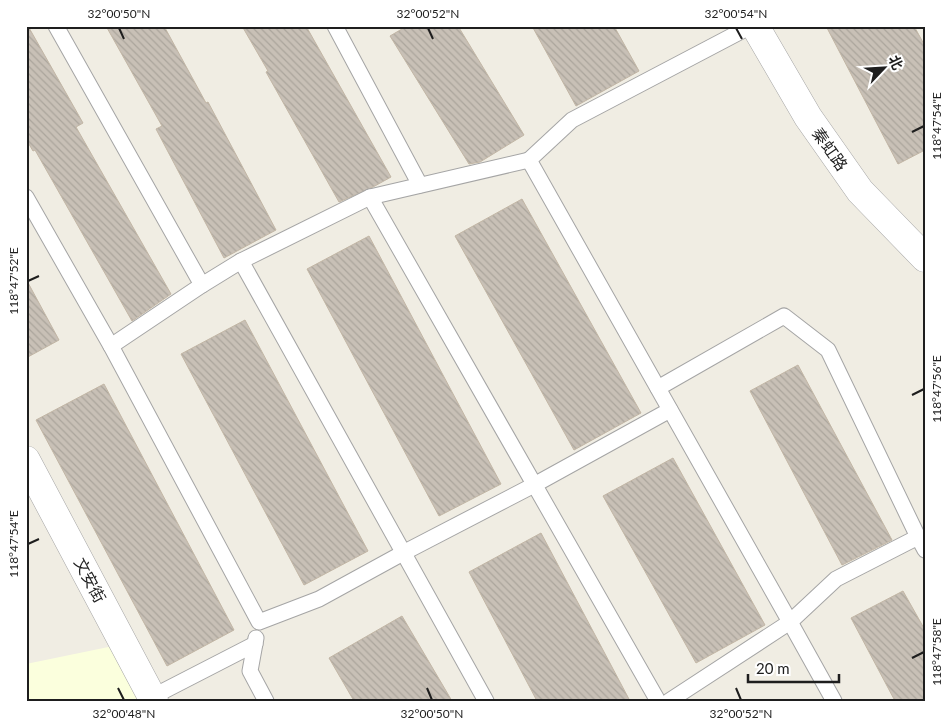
<svg xmlns="http://www.w3.org/2000/svg" width="951" height="727" font-family="Lato,'Noto Sans SC',sans-serif">
	<style>
		.education { fill: #fbffdd }
		.building { fill: url(#building-back-hatch); stroke: #c2b6a5 }
		.lines { fill: none; stroke-linecap: round; stroke-linejoin: round }
		.service-casing { stroke: #a5a5a5; stroke-width: 17 }
		.minor-casing { stroke: #a5a5a5; stroke-width: 29 }
		.tertiary-casing { stroke: #a5a5a5; stroke-width: 29 }
		.service { stroke: #fff; stroke-width: 15 }
		.minor { stroke: #fff; stroke-width: 28 }
		.tertiary { stroke: #fff; stroke-width: 28 }
		.ticks { fill: none; stroke: #1e1e1e; stroke-width: 2 }
		.labels { text-anchor: middle; stroke-width: 4; stroke-linejoin: round; paint-order: stroke }
		.street-label { font-size: 16px; fill: #1e1e1e; stroke: #fff }
		.neatline { fill: none; stroke: #1e1e1e; stroke-width: 2 }
		.ticks-label { font-size: 12px; text-anchor: middle; fill: #1e1e1e }
	</style>
	<defs>
		<pattern id="building-back-hatch" width="6" height="6" patternUnits="userSpaceOnUse" patternTransform="scale(1.25)"><rect width="6" height="6" fill="#c8c0b6"/><path d="M-1 5l2 2M0 0l6 6M5-1l2 2" fill="none" stroke="#aba59c"/></pattern>
	</defs>
	<rect width="100%" height="100%" fill="#f0ede3"/>
	<polygon class="education" points="123,644 154,701 26,701 26,664"/>
	<g class="building">
		<polygon points="26,26 28,26 83,123 76,127 171,294 132,321 35,150 33,151 26,139"/>
		<polygon points="106,26 164,26 206,103 208,102 276,230 224,258 156,129 162,126"/>
		<polygon points="242,26 306,26 391,177 373,187 339,202 266,72 268,71"/>
		<polygon points="407,26 458,26 524,135 480,162 469,164 390,36"/>
		<polygon points="532,26 614,26 639,71 576,106"/>
		<polygon points="826,26 914,26 925,46 925,150 898,164"/>
		<polygon points="522,199 641,413 574,450 455,236"/>
		<polygon points="369,236 501,484 439,516 307,269"/>
		<polygon points="26,279 59,340 26,358"/>
		<polygon points="245,320 368,551 304,585 181,354"/>
		<polygon points="798,365 892,540 842,565 750,391"/>
		<polygon points="104,384 234,630 167,666 36,420"/>
		<polygon points="673,458 765,625 696,663 603,496"/>
		<polygon points="541,533 630,701 537,701 469,572"/>
		<polygon points="903,591 925,630 925,701 895,701 851,618"/>
		<polygon points="402,616 452,701 354,701 329,658"/>
	</g>
	<g class="lines">
		<defs>
			<g id="service">
				<polyline points="56,26 202,285"/>
				<polyline points="335,26 420,185"/>
				<polyline points="751,26 572,120 529,160 790,622 836,579 918,537 925,550"/>
				<polyline points="529,160 370,197 241,261 202,285 111,346 259,622 319,599 403,553 534,485 670,410"/>
				<polyline points="26,197 111,346"/>
				<polyline points="370,197 658,701"/>
				<polyline points="241,261 486,701"/>
				<polyline points="658,388 784,316 828,350 918,537"/>
				<polyline points="256,638 250,671 266,701"/>
				<polyline points="152,697 255,644"/>
				<polyline points="669,701 790,622 834,701"/>
			</g>
			<polyline id="minor" points="26,460 154,701"/>
			<polyline id="tertiary" points="755,26 808,117 860,191 925,258"/>
		</defs>
		<use href="#service" class="service-casing"/>
		<use href="#minor" class="minor-casing"/>
		<use href="#tertiary" class="tertiary-casing"/>
		<use href="#service" class="service"/>
		<use href="#minor" class="minor"/>
		<use href="#tertiary" class="tertiary"/>
	</g>
	<path class="ticks" d="M 119,28 L 124,39M 428,28 L 433,39M 736,28 L 742,39M 912,132 L 924,126M 28,281 L 39,276M 912,395 L 924,389M 28,544 L 39,539M 912,658 L 924,652M 118,688 L 124,700M 427,688 L 432,700M 736,688 L 741,700"/>
	<g class="labels">
		<g class="street-label">
			<text transform="translate(830 149) rotate(55)" y="6">秦虹路</text>
			<text transform="translate(90 580) rotate(62)" y="6">文安街</text>
		</g>
	</g>
	<rect width="951" height="727" fill="none" stroke="#ffffff" stroke-width="55"/>
	<g transform="translate(884 68) rotate(65)" stroke="#ffffff" stroke-width="4" paint-order="stroke">
	<path d="M0-4L9 19L0 12L-9 19Z" fill="#1e1e1e"/>
	<text y="-8" font-size="14" font-weight="bold" text-anchor="middle" fill="#1e1e1e">北</text>
	</g>
	<path d="M748 674v8h91v-8" fill="none" stroke="#1e1e1e" stroke-width="2.5"/>
	<text x="756" y="674" font-size="15" fill="#1e1e1e" stroke="#ffffff" stroke-width="4" paint-order="stroke">20 m</text>
	<rect x="28" y="28" width="896" height="672" class="neatline"/>
	<g class="ticks-label">
		<text x="119" y="18">32°00'50"N</text>
		<text x="428" y="18">32°00'52"N</text>
		<text x="736" y="18">32°00'54"N</text>
		<text transform="translate(937 126) rotate(-90)" y="4">118°47'54"E</text>
		<text transform="translate(14 281) rotate(-90)" y="4">118°47'52"E</text>
		<text transform="translate(937 389) rotate(-90)" y="4">118°47'56"E</text>
		<text transform="translate(14 544) rotate(-90)" y="4">118°47'54"E</text>
		<text transform="translate(937 652) rotate(-90)" y="4">118°47'58"E</text>
		<text x="124" y="718">32°00'48"N</text>
		<text x="432" y="718">32°00'50"N</text>
		<text x="741" y="718">32°00'52"N</text>
	</g>
</svg>
